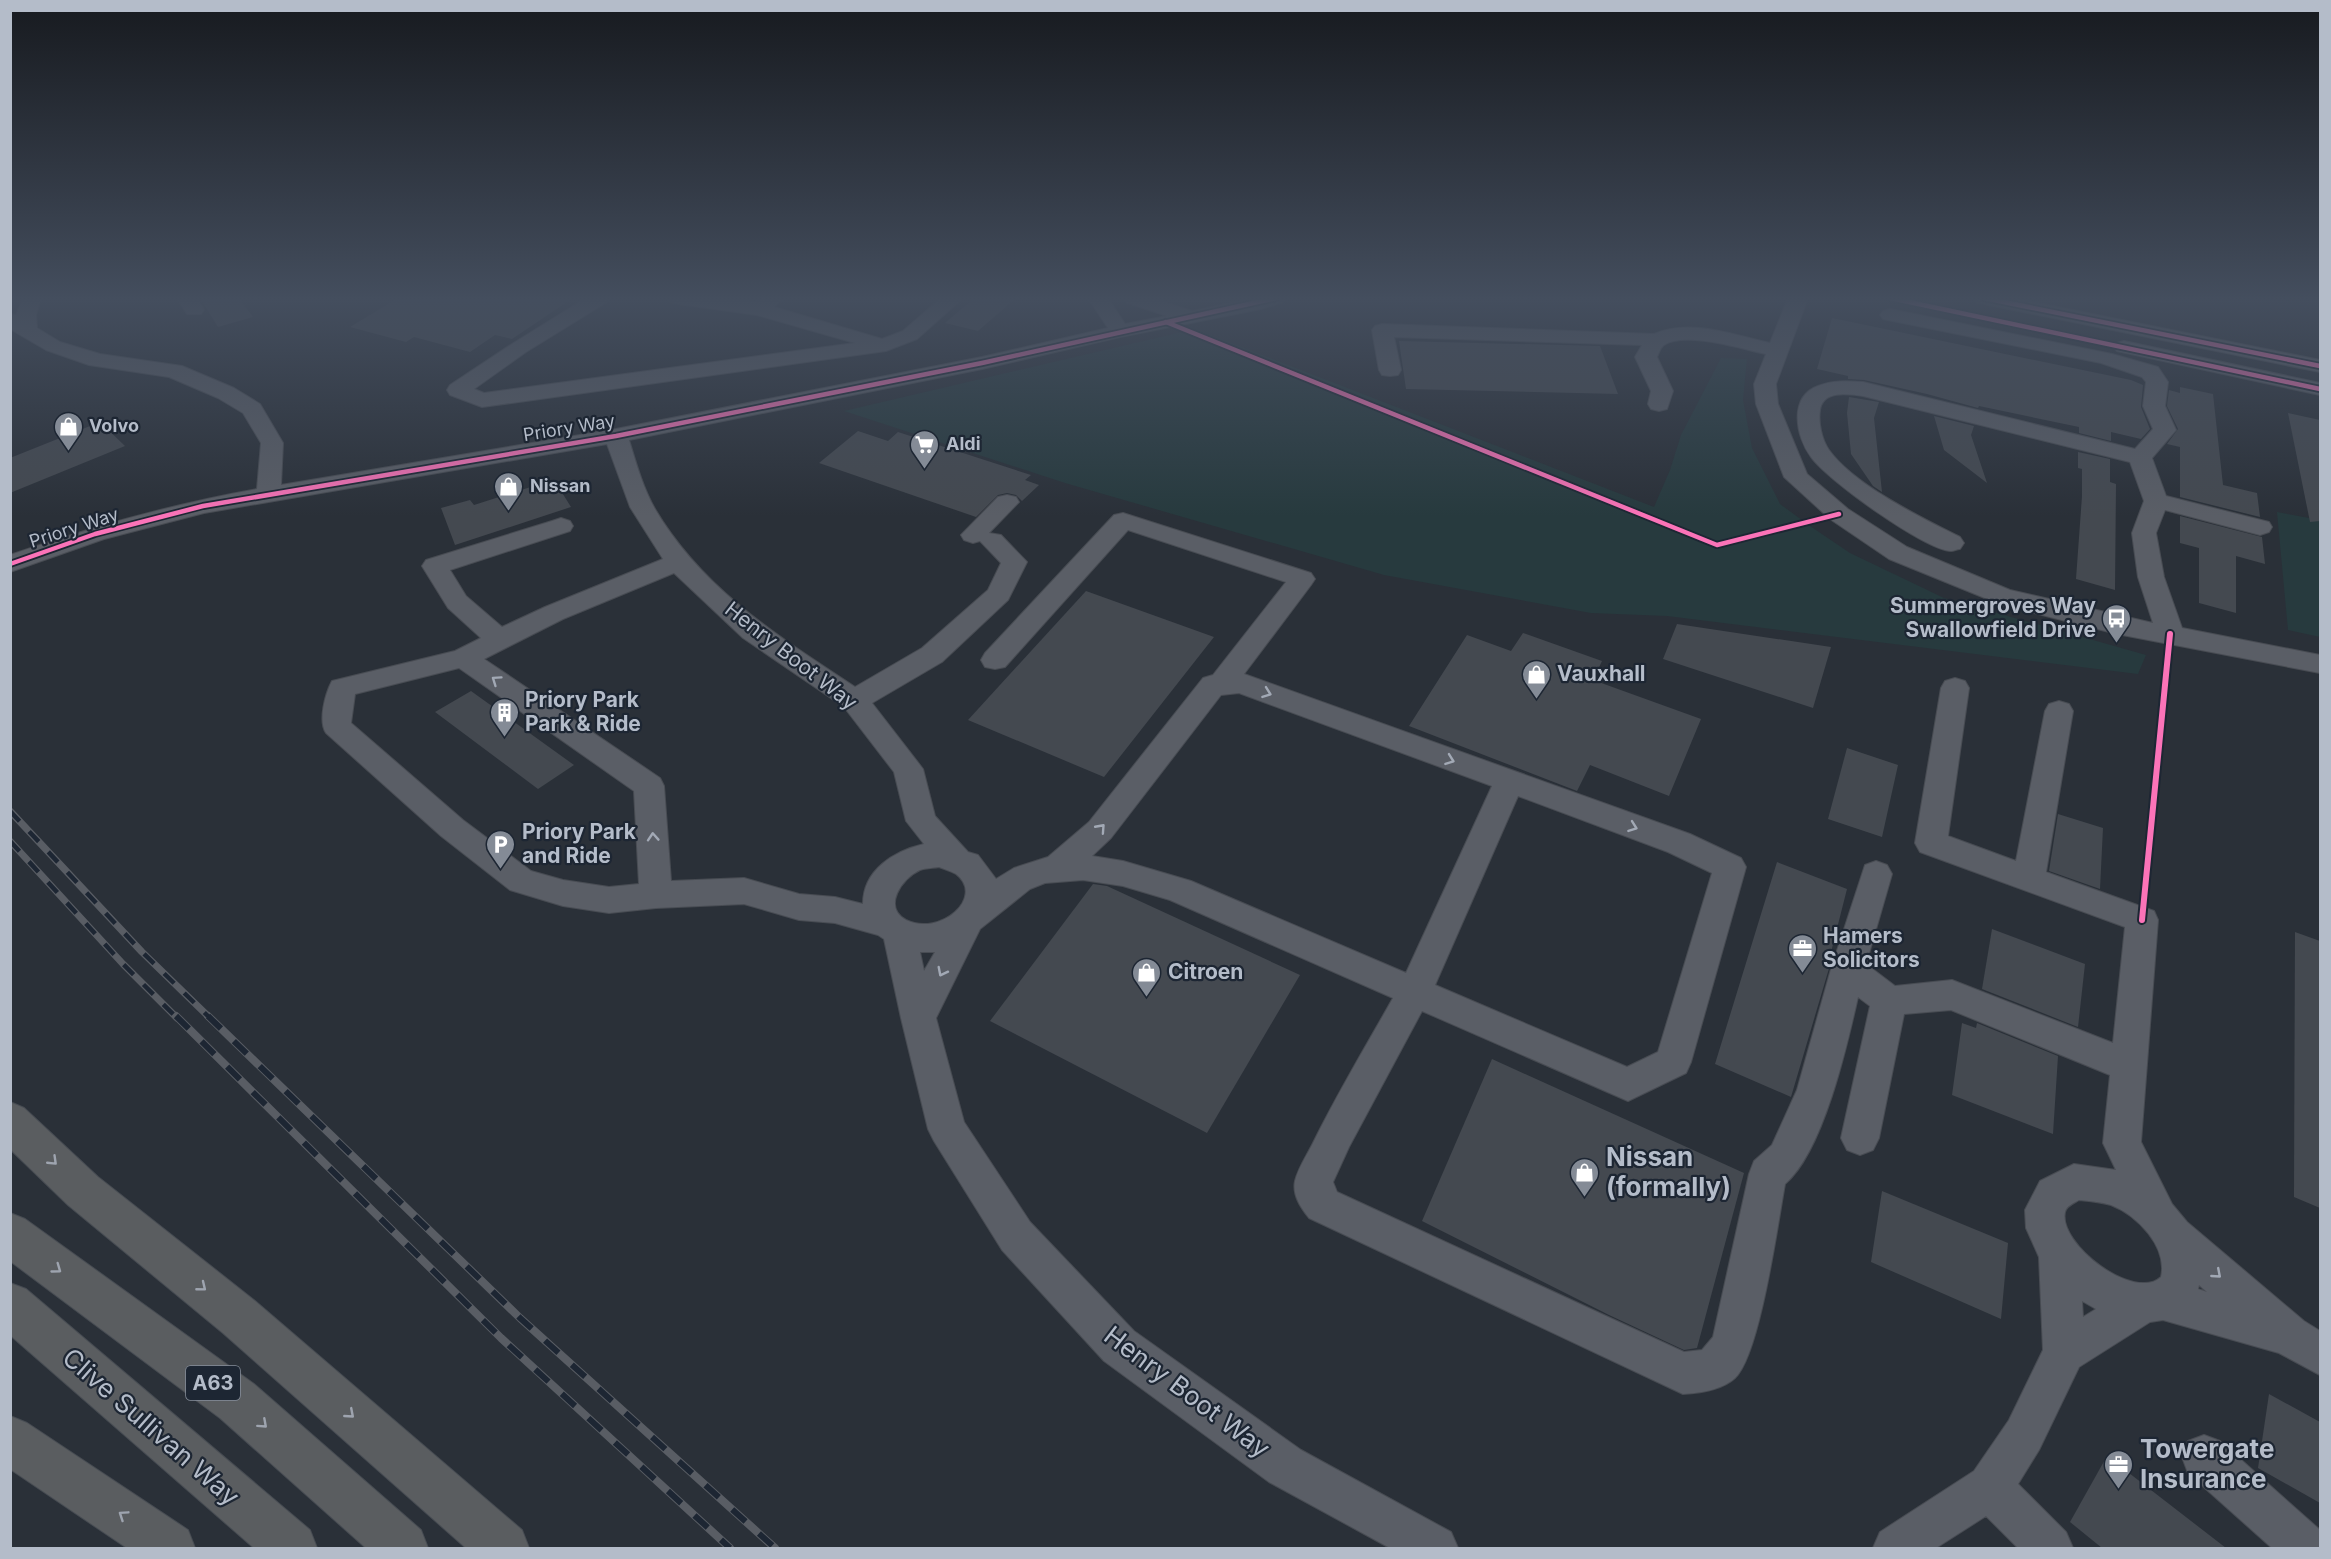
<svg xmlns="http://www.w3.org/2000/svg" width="2331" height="1559" font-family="Inter,sans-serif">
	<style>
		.green { fill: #273a3e }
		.building { fill: #444950 }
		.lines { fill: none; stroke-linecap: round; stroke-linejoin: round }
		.minor-casing { stroke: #484c53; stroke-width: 2 }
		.highway-casing { stroke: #474c53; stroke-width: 2 }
		.minor { fill: #5a5e66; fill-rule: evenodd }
		.highway { fill: #5a5d60; fill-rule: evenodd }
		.rail-far1-casing { stroke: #595d64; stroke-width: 7 }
		.rail-casing { stroke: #595d64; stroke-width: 8 }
		.rail-far1 { stroke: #1d2633; stroke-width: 4.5; stroke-dasharray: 14; stroke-linecap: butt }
		.rail { stroke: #1d2633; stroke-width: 6; stroke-dasharray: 18; stroke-linecap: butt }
		.cycleway-far1-casing { stroke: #1d2633; stroke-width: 8 }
		.cycleway-casing { stroke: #1d2633; stroke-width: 10 }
		.cycleway-far1 { stroke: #fb73b8; stroke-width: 4.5 }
		.cycleway { stroke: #fb73b8; stroke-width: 6 }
		.oneway { stroke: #a2a9b5 }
		.oneway2 { stroke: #9ea4af }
		.labels { text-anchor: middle; stroke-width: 4.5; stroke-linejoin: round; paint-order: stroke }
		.far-poi-label { font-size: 18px; font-weight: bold; fill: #b4bcc9; stroke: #1d2633; text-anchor: start }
		.far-street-label { font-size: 18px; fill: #b4bcc9; stroke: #1d2633 }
		.shield { fill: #1d2633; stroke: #878f9c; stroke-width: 1.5 }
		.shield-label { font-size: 20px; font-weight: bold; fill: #b4bcc9 }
		.poi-label { font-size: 21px; font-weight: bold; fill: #b4bcc9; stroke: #1d2633; text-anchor: start }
		.street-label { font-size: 21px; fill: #b4bcc9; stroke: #1d2633 }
		.near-poi-label { font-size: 26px; font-weight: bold; fill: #b4bcc9; stroke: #1d2633; text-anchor: start }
		.near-street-label { font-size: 26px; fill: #b4bcc9; stroke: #1d2633 }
	</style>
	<rect width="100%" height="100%" fill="#2a3038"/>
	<g class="green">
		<path d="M 1118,298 L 1229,298 C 1203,303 1137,321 1118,298 Z"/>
		<polygon points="1195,329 1654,507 1670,470 1681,435 1721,358 1747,359 1743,400 1752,448 1780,504 1810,526 1850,553 1944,598 2146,655 2138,674 1667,616 1591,613 1384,575 1065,483 844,411"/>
		<polygon points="2277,512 2320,520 2320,637 2288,630"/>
	</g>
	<g class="building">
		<polygon points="200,298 239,298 253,317 218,327"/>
		<polygon points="398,298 573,298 512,339 495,335 470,352 414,337 406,342 350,327"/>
		<polygon points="974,298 1016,298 978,331 945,323"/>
		<polygon points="1832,318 2131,380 2143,385 2141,407 2150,429 2141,439 2111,432 2111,441 2079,433 2079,427 1979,406 1978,408 1927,394 1864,380 1848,379 1848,376 1817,369"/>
		<polygon points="1399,341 1600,346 1618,394 1406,389"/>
		<polygon points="2180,387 2213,394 2223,485 2257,493 2260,517 2180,497 2180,447 2167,444 2178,429 2167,406 2169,390 2180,393"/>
		<polygon points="1849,397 1879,402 1874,418 1882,492 1873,486 1851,454 1847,413"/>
		<polygon points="2288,413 2320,420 2320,521 2310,522"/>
		<polygon points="1934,416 1974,426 1971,435 1987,483 1944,450"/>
		<polygon points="100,422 125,446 10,493 10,458"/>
		<polygon points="858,431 888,441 898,432 1031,475 1025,480 1039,485 1022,501 1016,495 1007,493 998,495 976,517 819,463"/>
		<polygon points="2078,452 2110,459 2110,482 2116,484 2115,590 2076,579 2082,496 2082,469 2078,468"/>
		<polygon points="540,484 561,491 571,507 455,545 441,508 470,500 474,505"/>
		<polygon points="2180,516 2262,537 2265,564 2236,556 2236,613 2199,603 2199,548 2180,543"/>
		<polygon points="1086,591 1214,637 1104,777 968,720"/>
		<polygon points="1677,624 1831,647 1813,708 1663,659"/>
		<polygon points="1523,633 1602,661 1593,680 1701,719 1669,796 1590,765 1577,791 1409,726 1467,635 1511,651"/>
		<polygon points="471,691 574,765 538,789 435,712"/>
		<polygon points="1847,748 1898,765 1882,837 1828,819"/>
		<polygon points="2058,814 2103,828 2100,889 2049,871"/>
		<polygon points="1777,862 1847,889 1828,964 1830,965 1791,1097 1715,1064"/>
		<polygon points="1093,884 1107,886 1300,975 1207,1133 990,1021"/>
		<polygon points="1992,929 2085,964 2078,1027 1982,989"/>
		<polygon points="2295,932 2320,941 2320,1208 2294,1197"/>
		<polygon points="1962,1023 1976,1028 1977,1023 2058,1056 2053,1134 1952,1095"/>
		<polygon points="1492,1059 1744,1173 1697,1348 1684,1350 1609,1315 1422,1221"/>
		<polygon points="1882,1191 2008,1243 2001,1319 1871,1262"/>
		<polygon points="2269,1394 2320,1422 2320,1503 2258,1468"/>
		<polygon points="2107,1456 2226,1548 2102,1548 2070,1522"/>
	</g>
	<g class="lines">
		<defs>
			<g id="minor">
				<path d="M 23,298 L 41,298 L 36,315 L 37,328 L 60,342 L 100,354 L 182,366 L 234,388 L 260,404 L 283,443 L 281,485 L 616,429 L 982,357 L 1108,328 L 1088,298 L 1108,298 L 1125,324 L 1167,316 L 1125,302 L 1122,298 L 1152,298 L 1192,311 L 1257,298 L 1286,298 L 1283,302 L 1261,309 L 1120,337 L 982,369 L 629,440 C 636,463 643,488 655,509 C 703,590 778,636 855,687 L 922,648 L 988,590 L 1001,563 L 980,541 L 973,543 L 964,540 L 961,535 L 998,497 L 1007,495 L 1016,497 L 1019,502 L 989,533 L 1001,535 L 1027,562 L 1008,600 L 942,662 L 872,703 L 923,769 L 935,816 L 968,852 L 978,855 L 996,879 L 1014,868 L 1048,857 L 1089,822 L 1203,678 L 1213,675 L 1286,582 L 1128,530 L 1005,667 L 995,669 L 985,667 L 981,660 L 985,653 L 1114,515 L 1123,513 L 1311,573 L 1315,579 L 1311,585 L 1244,674 L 1690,834 L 1741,858 L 1746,867 L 1691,1062 L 1686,1073 L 1628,1101 L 1422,1011 L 1349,1147 L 1333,1182 L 1337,1192 L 1684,1352 L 1702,1350 L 1713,1337 L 1749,1174 L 1754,1161 L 1772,1145 L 1797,1090 L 1831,969 L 1865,865 L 1876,861 L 1887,865 L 1892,874 L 1866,964 L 1895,986 L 1952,980 L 2113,1043 L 2125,927 L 1920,852 L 1915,843 L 1941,688 L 1945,681 L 1955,678 L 1965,681 L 1969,688 L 1948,836 L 2016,861 L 2045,711 L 2049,704 L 2059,701 L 2069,704 L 2073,711 L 2046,872 L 2154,911 L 2158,920 L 2141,1142 L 2172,1204 L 2187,1222 L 2304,1321 L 2320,1331 L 2320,1375 L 2279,1353 L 2163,1320 L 2150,1322 L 2079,1367 L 2039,1450 L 2018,1484 L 2066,1532 L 2073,1548 L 2018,1548 L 1986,1516 L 1936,1548 L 1873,1548 L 1880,1532 L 1974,1471 L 2009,1420 L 2043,1350 L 2039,1257 L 2026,1228 L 2025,1210 L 2040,1181 L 2074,1164 L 2116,1170 L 2103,1143 L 2110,1075 L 1951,1010 L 1904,1014 L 1879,1138 L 1873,1150 L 1860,1155 L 1847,1150 L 1841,1138 L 1870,1006 L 1858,997 C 1847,1046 1823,1152 1785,1184 C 1778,1222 1760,1355 1735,1378 C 1722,1390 1700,1393 1683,1394 L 1309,1218 C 1301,1208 1292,1195 1295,1181 C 1298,1168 1307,1155 1313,1143 C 1337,1094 1366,1046 1393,998 L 1170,900 L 1123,886 L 1083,880 L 1045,883 L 1030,889 L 980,929 L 936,1018 L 964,1122 L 1030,1222 L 1134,1331 L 1301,1450 L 1451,1532 L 1458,1548 L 1390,1548 L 1269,1482 L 1104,1361 L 1002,1250 L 934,1141 L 928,1129 L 901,1018 L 884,939 L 878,935 L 835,923 L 799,920 L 744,904 L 656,908 L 609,913 L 563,906 L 510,890 L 441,836 L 326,733 C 318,721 325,694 332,681 L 455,651 L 481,638 L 448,608 L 422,566 L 426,560 L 552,521 L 561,518 L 570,521 L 573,526 L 570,531 L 450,570 L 466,596 L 502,627 L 545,607 L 663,559 L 630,507 L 607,444 L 204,513 L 104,539 L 10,572 L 10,555 C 91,527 173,504 257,489 L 261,443 L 243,413 L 218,398 L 169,377 L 89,365 L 46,350 L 10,329 L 10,314 L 16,315 ZM 674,573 L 743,638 L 844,707 L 894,772 L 906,821 L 924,844 C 894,851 863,870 863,904 L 835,897 L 799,894 L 744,878 L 671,881 L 664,786 L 660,778 L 484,659 L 563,619 ZM 459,668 L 634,791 L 639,884 L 609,887 L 563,880 L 531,871 L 463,820 L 351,723 L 355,694 ZM 1239,693 L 1492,786 L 1406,973 L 1191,881 L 1123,861 L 1092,856 L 1111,838 L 1221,695 ZM 1518,796 L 1668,852 L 1712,873 L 1658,1052 L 1627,1067 L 1435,985 ZM 939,867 C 944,869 951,871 956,874 C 986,897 940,937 906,920 C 882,907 902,878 920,870 C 926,868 933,868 939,867 ZM 920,952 L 935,952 L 924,971 ZM 2079,1200 C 2089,1201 2101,1202 2111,1205 C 2137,1215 2168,1247 2161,1277 C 2134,1302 2058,1244 2065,1212 C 2066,1206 2074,1203 2079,1200 ZM 2199,1285 L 2207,1292 L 2198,1289 ZM 2082,1301 L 2096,1309 L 2083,1317 Z"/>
				<polygon points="177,298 197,298 204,310 201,314 187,314"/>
				<polygon points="586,298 610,298 607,302 526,352 474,389 484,393 855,343 757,315 678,304 671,302 668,298 721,298 755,302 761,298 784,298 774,307 882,339 903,331 941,298 963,298 917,339 886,351 482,407 450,395 447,390 450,385 512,344"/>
				<path d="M 1788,298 L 1808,298 L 1776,384 L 1778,404 L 1807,474 L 1848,509 L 1907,547 L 2010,590 L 2153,623 L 2138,577 L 2132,533 L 2144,501 L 2130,462 L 1863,396 C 1848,394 1823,390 1820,410 C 1818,423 1822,440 1829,450 C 1854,485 1922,518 1960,537 L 1964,543 L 1960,549 C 1957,549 1954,551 1951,551 C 1926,551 1826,479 1811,457 C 1796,437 1788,397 1818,386 C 1832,380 1848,381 1863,382 L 2135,449 L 2153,429 L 2143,406 L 2146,382 L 2142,377 L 2101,363 L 1883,319 L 1880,315 L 1883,311 L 1890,309 L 2112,354 L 2158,367 L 2168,382 L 2165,406 L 2176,430 L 2152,458 L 2166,496 L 2269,522 L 2272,527 L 2269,532 L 2260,535 L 2165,510 L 2156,533 L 2164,577 L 2182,628 L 2320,655 L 2320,673 L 2117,634 L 2002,605 L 1889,559 L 1830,519 L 1784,477 L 1756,404 L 1754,384 L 1766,354 C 1742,349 1685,331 1664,345 C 1660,348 1659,353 1657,357 L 1673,391 L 1667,409 L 1659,411 L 1651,409 L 1648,404 L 1651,391 L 1635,357 L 1642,345 L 1394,337 L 1401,370 L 1398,375 L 1390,376 L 1382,375 L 1379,370 L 1372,330 L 1375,326 L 1382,324 L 1654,334 C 1689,318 1735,335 1770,343 Z"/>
				<polygon points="1974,298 2013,298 2320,360 2320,372 1984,304 1977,302"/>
				<polygon points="2124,341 2320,383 2320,395 2117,351 2114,347 2117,343"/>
				<polygon points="2204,1435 2220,1441 2320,1530 2320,1548 2272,1548 2188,1473 2182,1457 2188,1441"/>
			</g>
			<g id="highway">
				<polygon points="10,1102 24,1108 98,1177 255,1301 522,1530 529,1548 466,1548 223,1333 68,1205 10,1149"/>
				<polygon points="10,1213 25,1219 254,1384 421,1530 428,1548 366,1548 220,1418 10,1261"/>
				<polygon points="10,1283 26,1289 310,1530 317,1548 254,1548 10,1335"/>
				<polygon points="10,1416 27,1423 188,1530 195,1548 127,1548 10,1469"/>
			</g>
		</defs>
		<use href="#minor" class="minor-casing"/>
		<use href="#highway" class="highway-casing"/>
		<use href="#minor" class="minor"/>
		<use href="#highway" class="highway"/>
		<defs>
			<g id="rail-far1">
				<polyline points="10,811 142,952 210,1018"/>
				<polyline points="10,841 123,964 177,1018"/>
			</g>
			<g id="rail">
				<polyline points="176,1016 501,1338 730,1548"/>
				<polyline points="208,1016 520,1318 775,1548"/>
			</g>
		</defs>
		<use href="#rail-far1" class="rail-far1-casing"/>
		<use href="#rail" class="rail-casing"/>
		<use href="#rail-far1" class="rail-far1"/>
		<use href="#rail" class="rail"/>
		<defs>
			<g id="cycleway-far1">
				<polyline points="1890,298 2320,389"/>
				<polyline points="1984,298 2320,366"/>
				<polyline points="1166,322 1717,545 1839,514"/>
				<polyline points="10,564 95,534 203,506 616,436 982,363 1276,298"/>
			</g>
			<polyline id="cycleway" points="2142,920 2170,634"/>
		</defs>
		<use href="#cycleway-far1" class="cycleway-far1-casing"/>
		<use href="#cycleway" class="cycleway-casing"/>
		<use href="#cycleway-far1" class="cycleway-far1"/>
		<use href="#cycleway" class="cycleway"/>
	</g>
	<defs><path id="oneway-chevron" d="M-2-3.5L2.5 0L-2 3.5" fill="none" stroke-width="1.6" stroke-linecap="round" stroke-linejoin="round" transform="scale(1.5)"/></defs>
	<g class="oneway">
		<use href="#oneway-chevron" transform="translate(496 680) rotate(-145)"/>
		<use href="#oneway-chevron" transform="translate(1267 693) rotate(20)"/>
		<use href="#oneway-chevron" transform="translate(1450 760) rotate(20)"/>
		<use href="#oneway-chevron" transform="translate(1633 827) rotate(20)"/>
		<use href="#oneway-chevron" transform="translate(1101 828) rotate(-48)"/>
		<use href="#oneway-chevron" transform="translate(653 837) rotate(-94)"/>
		<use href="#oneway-chevron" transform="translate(942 972) rotate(117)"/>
		<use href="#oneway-chevron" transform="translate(2217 1274) rotate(41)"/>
	</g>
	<g class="oneway2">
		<use href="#oneway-chevron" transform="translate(53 1161) rotate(44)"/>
		<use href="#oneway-chevron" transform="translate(57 1269) rotate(36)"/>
		<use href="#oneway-chevron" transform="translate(202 1287) rotate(39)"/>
		<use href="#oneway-chevron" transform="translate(350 1414) rotate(41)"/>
		<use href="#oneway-chevron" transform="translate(263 1424) rotate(42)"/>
		<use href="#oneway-chevron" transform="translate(123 1515) rotate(-146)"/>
	</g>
	<linearGradient id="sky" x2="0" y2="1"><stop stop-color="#171a1f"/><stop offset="0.58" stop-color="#444e5e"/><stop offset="1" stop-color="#444e5e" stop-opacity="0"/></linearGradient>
	<rect width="2331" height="516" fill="url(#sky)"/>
	<defs>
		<symbol id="shop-pin" viewBox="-11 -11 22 30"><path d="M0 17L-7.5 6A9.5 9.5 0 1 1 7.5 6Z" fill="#848b96" stroke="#1d2633"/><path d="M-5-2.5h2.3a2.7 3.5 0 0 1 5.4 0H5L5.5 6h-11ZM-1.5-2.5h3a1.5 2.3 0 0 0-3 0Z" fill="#fff"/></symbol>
		<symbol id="supermarket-pin" viewBox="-11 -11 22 30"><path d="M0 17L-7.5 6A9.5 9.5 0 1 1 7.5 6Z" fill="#848b96" stroke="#1d2633"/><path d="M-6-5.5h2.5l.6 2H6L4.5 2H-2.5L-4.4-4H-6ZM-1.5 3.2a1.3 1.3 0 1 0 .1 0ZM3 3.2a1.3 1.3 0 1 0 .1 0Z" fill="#fff"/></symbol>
		<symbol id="bus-pin" viewBox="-11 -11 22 30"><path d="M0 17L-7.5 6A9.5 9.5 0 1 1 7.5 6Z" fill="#848b96" stroke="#1d2633"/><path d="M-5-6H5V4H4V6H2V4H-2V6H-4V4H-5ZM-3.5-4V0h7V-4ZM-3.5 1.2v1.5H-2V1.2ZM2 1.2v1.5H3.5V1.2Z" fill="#fff"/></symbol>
		<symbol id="building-pin" viewBox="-11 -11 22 30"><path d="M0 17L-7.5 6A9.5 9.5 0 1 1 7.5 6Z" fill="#848b96" stroke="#1d2633"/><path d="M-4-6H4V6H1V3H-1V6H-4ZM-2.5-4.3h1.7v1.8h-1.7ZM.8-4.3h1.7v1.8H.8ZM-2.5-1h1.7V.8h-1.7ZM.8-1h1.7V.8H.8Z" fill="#fff"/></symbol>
		<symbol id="parking-pin" viewBox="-11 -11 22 30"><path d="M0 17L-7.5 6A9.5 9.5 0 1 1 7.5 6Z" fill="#848b96" stroke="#1d2633"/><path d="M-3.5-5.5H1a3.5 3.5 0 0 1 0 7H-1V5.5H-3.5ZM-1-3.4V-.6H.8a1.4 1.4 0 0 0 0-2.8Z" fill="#fff"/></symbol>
		<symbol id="office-pin" viewBox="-11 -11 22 30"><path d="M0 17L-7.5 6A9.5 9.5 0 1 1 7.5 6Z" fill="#848b96" stroke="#1d2633"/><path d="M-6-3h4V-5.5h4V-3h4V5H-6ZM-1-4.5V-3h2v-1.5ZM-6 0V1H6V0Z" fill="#fff"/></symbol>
	</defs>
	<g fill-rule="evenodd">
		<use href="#shop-pin" x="52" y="410" width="33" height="45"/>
		<use href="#supermarket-pin" x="908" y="428" width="33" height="45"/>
		<use href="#shop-pin" x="492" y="470" width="33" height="45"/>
		<use href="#bus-pin" x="2100" y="602" width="33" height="45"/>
		<use href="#shop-pin" x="1520" y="658" width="33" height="45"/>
		<use href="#building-pin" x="488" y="696" width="33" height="45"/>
		<use href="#parking-pin" x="484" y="828" width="33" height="45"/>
		<use href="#office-pin" x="1786" y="932" width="33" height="45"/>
		<use href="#shop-pin" x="1130" y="956" width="33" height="45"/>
		<use href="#shop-pin" x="1568" y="1156" width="33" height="45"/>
		<use href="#office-pin" x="2102" y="1448" width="33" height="45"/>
	</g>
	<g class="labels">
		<g class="far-poi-label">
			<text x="89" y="432">Volvo</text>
			<text x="946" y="450">Aldi</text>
			<text x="530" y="492">Nissan</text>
		</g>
		<g class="far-street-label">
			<text transform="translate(569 428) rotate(-9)" y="6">Priory Way</text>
			<text transform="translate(74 528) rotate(-18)" y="6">Priory Way</text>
		</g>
		<rect class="shield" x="186" y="1366" width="54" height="34" rx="4.5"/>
		<g class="shield-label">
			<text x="213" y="1390">A63</text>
		</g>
		<g class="poi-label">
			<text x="2096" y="613" text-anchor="end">Summergroves Way<tspan x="2096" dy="24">Swallowfield Drive</tspan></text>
			<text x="1557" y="681">Vauxhall</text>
			<text x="525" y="707">Priory Park<tspan x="525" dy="24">Park &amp; Ride</tspan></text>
			<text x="522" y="839">Priory Park<tspan x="522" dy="24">and Ride</tspan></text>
			<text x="1823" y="943">Hamers<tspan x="1823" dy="24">Solicitors</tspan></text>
			<text x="1168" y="979">Citroen</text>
		</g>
		<g class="street-label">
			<text transform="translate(791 656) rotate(38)" y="7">Henry Boot Way</text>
		</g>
		<g class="near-poi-label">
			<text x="1606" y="1166">Nissan<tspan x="1606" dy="30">(formally)</tspan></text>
			<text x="2140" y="1458">Towergate<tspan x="2140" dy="30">Insurance</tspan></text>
		</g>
		<g class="near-street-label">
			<text transform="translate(1187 1392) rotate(37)" y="9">Henry Boot Way</text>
			<text transform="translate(151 1427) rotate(41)" y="9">Clive Sullivan Way</text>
		</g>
	</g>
	<rect width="2331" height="1559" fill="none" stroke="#b4bcc9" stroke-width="24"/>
</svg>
